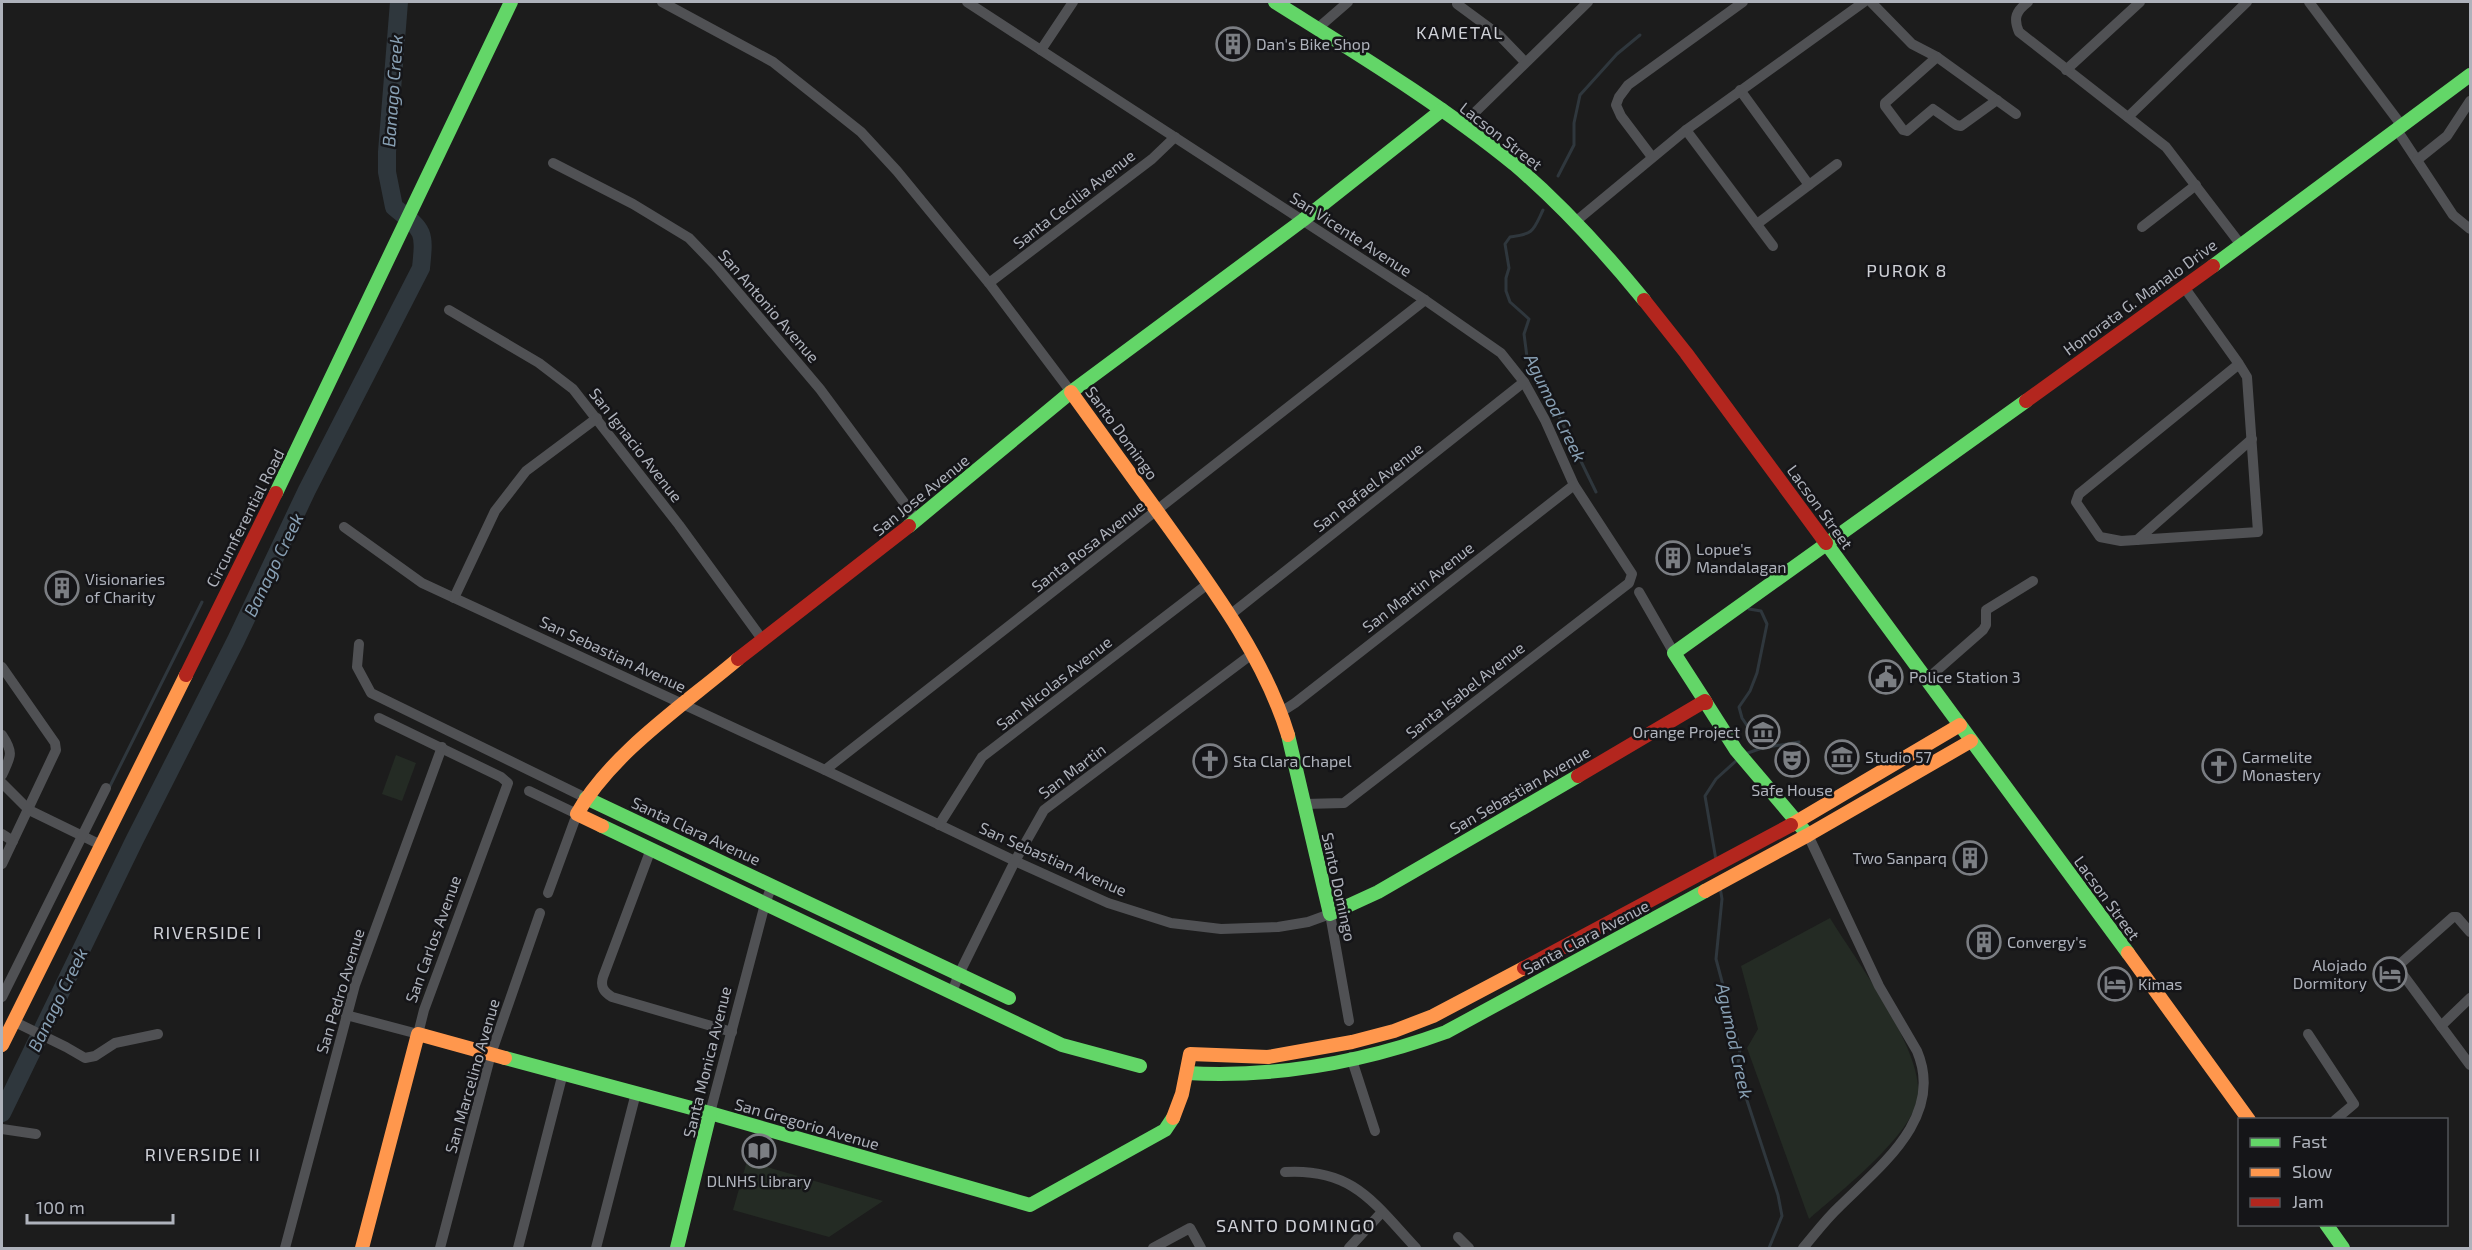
<svg xmlns="http://www.w3.org/2000/svg" width="2472" height="1250" font-family="'Exo 2',sans-serif">
	<style>
		.green { fill: #242b24 }
		.lines { fill: none; stroke-linecap: round; stroke-linejoin: round }
		.stream { stroke: #2f373d; stroke-width: 3 }
		.river { stroke: #2f373d; stroke-width: 18 }
		.street { stroke: #505154; stroke-width: 10 }
		.fast { stroke: #63d668; stroke-width: 14 }
		.slow { stroke: #ff974d; stroke-width: 14 }
		.jam { stroke: #b3261e; stroke-width: 14 }
		.labels { text-anchor: middle; stroke-width: 5; stroke-linejoin: round; paint-order: stroke }
		.poi-label { font-size: 16px; fill: #aeb2bb; stroke: #151518; text-anchor: start }
		.street-label { font-size: 16px; fill: #aeb2bb; stroke: #151518 }
		.neighbourhood-label { font-size: 18px; letter-spacing: 1.5px; fill: #cfd1d7; stroke: #151518 }
		.water-label { font-size: 18px; font-style: italic; fill: #88a0b4; stroke: #151518 }
	</style>
	<rect width="100%" height="100%" fill="#1c1c1c"/>
	<g class="green">
		<polygon points="396,755 416,763 402,801 382,794"/>
		<path d="M 1830,918 C 1854,958 1929,1056 1917,1102 C 1906,1140 1839,1193 1809,1219 L 1747,1048 L 1758,1029 L 1741,966 Z"/>
		<polygon points="747,1161 883,1201 829,1237 733,1210"/>
	</g>
	<g class="lines">
		<g class="stream">
			<polyline points="1558,176 1574,145 1574,123 1580,95 1617,54 1640,35"/>
			<path d="M 1543,210 C 1533,231 1534,234 1510,237 L 1505,244 L 1509,268 L 1506,278 L 1506,291 L 1510,302 L 1529,319 L 1524,334 L 1527,357 L 1551,400 L 1596,492"/>
			<polyline points="1749,609 1761,611 1767,624 1757,673 1750,691 1739,707 1742,718 1762,748"/>
			<polyline points="1745,754 1762,748 1799,742"/>
			<polyline points="109,788 202,602"/>
			<polyline points="1716,860 1705,796 1716,779 1737,760"/>
			<polyline points="1720,887 1722,899 1716,959 1740,1049 1737,1070 1778,1195 1782,1216 1769,1248"/>
		</g>
		<path class="river" d="M 2,1113 L 134,841 L 236,640 L 307,490 L 421,268 C 425,230 424,231 394,207 L 387,172 L 387,152 L 399,2"/>
		<g class="street">
			<polyline points="662,2 773,62 861,132 897,171 989,283 1071,392"/>
			<polyline points="967,2 1425,300 1501,353 1524,382 1545,420 1574,485 1632,574 1629,583 1344,803 1304,804"/>
			<polyline points="1871,2 1912,44 1937,57 2016,114"/>
			<path d="M 2028,2 C 2016,11 2013,18 2019,32 L 2166,147 L 2241,245"/>
			<polyline points="2309,2 2402,126"/>
			<polyline points="1457,4 1499,35 1525,62"/>
			<polyline points="1318,28 1348,2"/>
			<polyline points="1041,50 1073,2"/>
			<polyline points="1937,57 1885,103 1885,106 1903,130 1907,131 1933,109 1956,125 1961,126 1997,100"/>
			<polyline points="2066,70 2140,2"/>
			<polyline points="1740,90 1809,185"/>
			<polyline points="2128,117 2247,2"/>
			<polyline points="1462,125 1588,2"/>
			<polyline points="1686,130 1773,246"/>
			<polyline points="2397,130 2453,215 2470,229"/>
			<polyline points="1652,157 1621,116 1616,105 1619,97 1628,85 1743,2"/>
			<polyline points="2417,160 2447,136 2470,101"/>
			<polyline points="553,163 633,204 689,238 715,265 820,389 917,520"/>
			<polyline points="1575,222 1686,130 1864,2"/>
			<polyline points="1757,224 1837,164"/>
			<polyline points="2142,227 2196,185"/>
			<polyline points="989,283 1152,159 1175,137"/>
			<polyline points="2184,287 2239,364 2247,377 2258,532 2121,541 2100,537 2076,502 2079,494 2239,364"/>
			<polyline points="449,310 539,363 573,389 679,525 762,639"/>
			<polyline points="344,527 422,583 825,770 1015,861 1108,903 1171,923 1221,929 1278,927 1308,922 1330,914 1349,1021"/>
			<polyline points="2137,540 2252,439"/>
			<polyline points="1639,592 1674,653"/>
			<polyline points="454,598 495,511 526,471 597,418"/>
			<polyline points="1230,615 1524,382"/>
			<polyline points="359,644 357,667 371,693 586,798"/>
			<polyline points="2,667 55,743 56,750 2,864"/>
			<polyline points="1926,680 1983,630 1986,625 1986,610 2033,581"/>
			<polyline points="1281,712 1295,703 1574,485"/>
			<path d="M 2,735 C 14,753 11,756 2,775"/>
			<polyline points="825,770 1425,300"/>
			<polyline points="2,783 29,810 101,845"/>
			<polyline points="529,791 577,814 548,893"/>
			<polyline points="939,825 982,757 1209,583"/>
			<polyline points="2,834 13,841"/>
			<path d="M 651,849 L 603,977 C 600,987 604,992 612,997 L 732,1032"/>
			<polyline points="2470,932 2457,917 2453,917 2400,964 2398,968 2470,1065"/>
			<polyline points="952,992 959,974 1015,861 1044,810 1252,654"/>
			<polyline points="2,997 106,788"/>
			<polyline points="346,1015 418,1034 424,1010 508,783 501,777 379,718"/>
			<polyline points="13,1021 66,1047 85,1058 95,1056 115,1043 158,1034"/>
			<polyline points="2441,1026 2470,998"/>
			<polyline points="2308,1034 2354,1104 2335,1120"/>
			<polyline points="1351,1057 1375,1131"/>
			<polyline points="710,1113 765,904 772,885"/>
			<polyline points="2,1129 36,1134"/>
			<path d="M 1285,1172 C 1353,1168 1374,1203 1416,1248"/>
			<polyline points="1458,1237 1469,1248"/>
			<polyline points="285,1248 355,985 442,747"/>
			<polyline points="440,1248 491,1054 540,913"/>
			<polyline points="518,1248 563,1073"/>
			<polyline points="596,1248 636,1093"/>
			<polyline points="1153,1248 1190,1228 1201,1248"/>
			<polyline points="1349,1248 1382,1212"/>
			<path d="M 1803,1248 C 1815,1234 1826,1219 1840,1206 C 1880,1166 1945,1117 1917,1051 L 1879,986 L 1808,835"/>
		</g>
		<g class="fast">
			<path d="M 1275,2 C 1356,53 1439,103 1514,164 C 1562,205 1604,251 1644,300"/>
			<polyline points="2213,266 2470,75"/>
			<polyline points="276,493 511,2"/>
			<polyline points="909,526 1071,392 1303,220 1442,110"/>
			<polyline points="1826,543 2128,953"/>
			<polyline points="1705,701 1674,653 2026,401"/>
			<polyline points="1706,703 1736,750 1808,835"/>
			<polyline points="1288,735 1330,914 1378,892 1578,776"/>
			<polyline points="586,798 1009,998"/>
			<polyline points="602,826 1062,1045 1140,1066"/>
			<polyline points="505,1058 710,1113 1030,1205 1165,1130 1173,1118"/>
			<path d="M 1187,1073 C 1277,1078 1361,1063 1446,1032 L 1705,891"/>
			<polyline points="2326,1224 2343,1248"/>
			<polyline points="677,1248 710,1113"/>
		</g>
		<g class="slow">
			<path d="M 1071,392 C 1104,438 1137,484 1170,529 C 1216,593 1265,660 1288,735"/>
			<polyline points="1791,825 1960,725"/>
			<path d="M 602,826 L 577,814 C 611,753 685,704 738,659"/>
			<polyline points="1705,891 1808,835 1971,741"/>
			<polyline points="2128,953 2249,1120"/>
			<polyline points="2,1045 186,675"/>
			<polyline points="1173,1118 1182,1094 1190,1054 1268,1057 1352,1042 1394,1031 1433,1016 1524,968"/>
			<polyline points="362,1248 418,1034 505,1058"/>
		</g>
		<g class="jam">
			<polyline points="1644,300 1686,353 1826,543"/>
			<polyline points="2026,401 2213,266"/>
			<polyline points="738,659 909,526"/>
			<polyline points="186,675 276,493"/>
			<polyline points="1578,776 1705,701 1706,703"/>
			<polyline points="1524,968 1791,825"/>
		</g>
	</g>
	<defs>
		<symbol id="building-ring" viewBox="-11 -11 22 22"><circle r="9.5" fill="#151518" stroke="#7b7e83" stroke-width="1.5"/><path d="M-4-6H4V6H1V3H-1V6H-4ZM-2.5-4.3h1.7v1.8h-1.7ZM.8-4.3h1.7v1.8H.8ZM-2.5-1h1.7V.8h-1.7ZM.8-1h1.7V.8H.8Z" fill="#7b7e83"/></symbol>
		<symbol id="civic-ring" viewBox="-11 -11 22 22"><circle r="9.5" fill="#151518" stroke="#7b7e83" stroke-width="1.5"/><path d="M-.6-6.5H3V-4.5H.6V-3L4-1V1h2V6H-6V1h2V-1L-.6-3ZM-1.2 2.5V6h2.4V2.5Z" fill="#7b7e83"/></symbol>
		<symbol id="museum-ring" viewBox="-11 -11 22 22"><circle r="9.5" fill="#151518" stroke="#7b7e83" stroke-width="1.5"/><path d="M0-6L6-3V-2H-6V-3ZM-5-1h2V3h-2ZM-1-1h2V3h-2ZM3-1h2V3H3ZM-6 4H6V6H-6Z" fill="#7b7e83"/></symbol>
		<symbol id="theatre-ring" viewBox="-11 -11 22 22"><circle r="9.5" fill="#151518" stroke="#7b7e83" stroke-width="1.5"/><path d="M-5-5.5Q0-4 5-5.5V0Q5 5 0 6Q-5 5-5 0ZM-3.3-2.5H-1v1.5H-3.3ZM1-2.5H3.3v1.5H1ZM-2.8 1Q0 5.5 2.8 1Z" fill="#7b7e83"/></symbol>
		<symbol id="church-ring" viewBox="-11 -11 22 22"><circle r="9.5" fill="#151518" stroke="#7b7e83" stroke-width="1.5"/><path d="M-1.2-6h2.4v3.5h3.3v2.4h-3.3V6h-2.4V-.1h-3.3v-2.4h3.3Z" fill="#7b7e83"/></symbol>
		<symbol id="hotel-ring" viewBox="-11 -11 22 22"><circle r="9.5" fill="#151518" stroke="#7b7e83" stroke-width="1.5"/><path d="M-6-4.5h1.5V1H6V5H4.5V3h-9V5H-6ZM-4 0a1.8 1.8 0 1 1 3.6 0ZM.5 0V-2.5h3Q6-2.5 6 0Z" fill="#7b7e83"/></symbol>
		<symbol id="library-ring" viewBox="-11 -11 22 22"><circle r="9.5" fill="#151518" stroke="#7b7e83" stroke-width="1.5"/><path d="M-6-4Q-3-5.5-.7-3.5V5Q-3 3-6 4ZM6-4Q3-5.5 .7-3.5V5Q3 3 6 4Z" fill="#7b7e83"/></symbol>
	</defs>
	<g fill-rule="evenodd">
		<use href="#building-ring" x="1214" y="25" width="38" height="38"/>
		<use href="#building-ring" x="1654" y="539" width="38" height="38"/>
		<use href="#building-ring" x="43" y="569" width="38" height="38"/>
		<use href="#civic-ring" x="1867" y="658" width="38" height="38"/>
		<use href="#museum-ring" x="1744" y="713" width="38" height="38"/>
		<use href="#museum-ring" x="1823" y="738" width="38" height="38"/>
		<use href="#theatre-ring" x="1773" y="741" width="38" height="38"/>
		<use href="#church-ring" x="1191" y="742" width="38" height="38"/>
		<use href="#church-ring" x="2200" y="747" width="38" height="38"/>
		<use href="#building-ring" x="1951" y="839" width="38" height="38"/>
		<use href="#building-ring" x="1965" y="923" width="38" height="38"/>
		<use href="#hotel-ring" x="2371" y="955" width="38" height="38"/>
		<use href="#hotel-ring" x="2096" y="965" width="38" height="38"/>
		<use href="#library-ring" x="740" y="1132" width="38" height="38"/>
	</g>
	<g class="labels">
		<g class="poi-label">
			<text x="1256" y="50">Dan's Bike Shop</text>
			<text x="1696" y="555">Lopue's<tspan x="1696" dy="18">Mandalagan</tspan></text>
			<text x="85" y="585">Visionaries<tspan x="85" dy="18">of Charity</tspan></text>
			<text x="1909" y="683">Police Station 3</text>
			<text x="1740" y="738" text-anchor="end">Orange Project</text>
			<text x="1865" y="763">Studio 57</text>
			<text x="2242" y="763">Carmelite<tspan x="2242" dy="18">Monastery</tspan></text>
			<text x="1233" y="767">Sta Clara Chapel</text>
			<text x="1792" y="796" text-anchor="middle">Safe House</text>
			<text x="1947" y="864" text-anchor="end">Two Sanparq</text>
			<text x="2007" y="948">Convergy's</text>
			<text x="2367" y="971" text-anchor="end">Alojado<tspan x="2367" dy="18">Dormitory</tspan></text>
			<text x="2138" y="990">Kimas</text>
			<text x="759" y="1187" text-anchor="middle">DLNHS Library</text>
		</g>
		<g class="street-label">
			<text transform="translate(1501 136) rotate(38)" y="6">Lacson Street</text>
			<text transform="translate(1074 199) rotate(-38)" y="6">Santa Cecilia Avenue</text>
			<text transform="translate(1351 234) rotate(33)" y="6">San Vicente Avenue</text>
			<text transform="translate(2140 297) rotate(-36)" y="6">Honorata G. Manalo Drive</text>
			<text transform="translate(769 306) rotate(49)" y="6">San Antonio Avenue</text>
			<text transform="translate(1122 433) rotate(54)" y="6">Santo Domingo</text>
			<text transform="translate(636 445) rotate(52)" y="6">San Ignacio Avenue</text>
			<text transform="translate(1368 487) rotate(-38)" y="6">San Rafael Avenue</text>
			<text transform="translate(921 495) rotate(-39)" y="6">San Jose Avenue</text>
			<text transform="translate(1820 507) rotate(54)" y="6">Lacson Street</text>
			<text transform="translate(245 518) rotate(-63)" y="6">Circumferential Road</text>
			<text transform="translate(1088 546) rotate(-38)" y="6">Santa Rosa Avenue</text>
			<text transform="translate(1418 587) rotate(-38)" y="6">San Martin Avenue</text>
			<text transform="translate(613 654) rotate(25)" y="6">San Sebastian Avenue</text>
			<text transform="translate(1054 683) rotate(-38)" y="6">San Nicolas Avenue</text>
			<text transform="translate(1465 690) rotate(-38)" y="6">Santa Isabel Avenue</text>
			<text transform="translate(1072 771) rotate(-37)" y="6">San Martin</text>
			<text transform="translate(1520 790) rotate(-30)" y="6">San Sebastian Avenue</text>
			<text transform="translate(696 831) rotate(25)" y="6">Santa Clara Avenue</text>
			<text transform="translate(1053 859) rotate(24)" y="6">San Sebastian Avenue</text>
			<text transform="translate(1339 887) rotate(78)" y="6">Santo Domingo</text>
			<text transform="translate(2107 898) rotate(54)" y="6">Lacson Street</text>
			<text transform="translate(1586 937) rotate(-28)" y="6">Santa Clara Avenue</text>
			<text transform="translate(433 939) rotate(-70)" y="6">San Carlos Avenue</text>
			<text transform="translate(340 991) rotate(-73)" y="6">San Pedro Avenue</text>
			<text transform="translate(707 1062) rotate(-76)" y="6">Santa Monica Avenue</text>
			<text transform="translate(472 1076) rotate(-74)" y="6">San Marcelino Avenue</text>
			<text transform="translate(807 1124) rotate(16)" y="6">San Gregorio Avenue</text>
		</g>
		<g class="neighbourhood-label">
			<text x="1460" y="39">KAMETAL</text>
			<text x="1907" y="277">PUROK 8</text>
			<text x="208" y="939">RIVERSIDE I</text>
			<text x="203" y="1161">RIVERSIDE II</text>
			<text x="1296" y="1232">SANTO DOMINGO</text>
		</g>
		<g class="water-label">
			<text transform="translate(393 91) rotate(-86)" y="6">Banago Creek</text>
			<text transform="translate(1555 408) rotate(64)" y="6">Agumod Creek</text>
			<text transform="translate(274 565) rotate(-64)" y="6">Banago Creek</text>
			<text transform="translate(58 1000) rotate(-64)" y="6">Banago Creek</text>
			<text transform="translate(1734 1041) rotate(78)" y="6">Agumod Creek</text>
		</g>
	</g>
	<rect width="2472" height="1250" fill="none" stroke="#aeb2bb" stroke-width="6"/>
	<rect x="2238" y="1118" width="210" height="108" fill="#151518" stroke="#525459" stroke-width="1.5"/>
	<rect x="2250" y="1138" width="30" height="9" fill="#63d668" stroke="#525459" stroke-width="1.5"/>
	<text x="2292" y="1148" font-size="18" fill="#aeb2bb">Fast</text>
	<rect x="2250" y="1168" width="30" height="9" fill="#ff974d" stroke="#525459" stroke-width="1.5"/>
	<text x="2292" y="1178" font-size="18" fill="#aeb2bb">Slow</text>
	<rect x="2250" y="1198" width="30" height="9" fill="#b3261e" stroke="#525459" stroke-width="1.5"/>
	<text x="2292" y="1208" font-size="18" fill="#aeb2bb">Jam</text>
	<path d="M27 1214v9h146v-9" fill="none" stroke="#aeb2bb" stroke-width="3"/>
	<text x="36" y="1214" font-size="18" fill="#aeb2bb" stroke="#151518" stroke-width="4.5" paint-order="stroke">100 m</text>
</svg>
